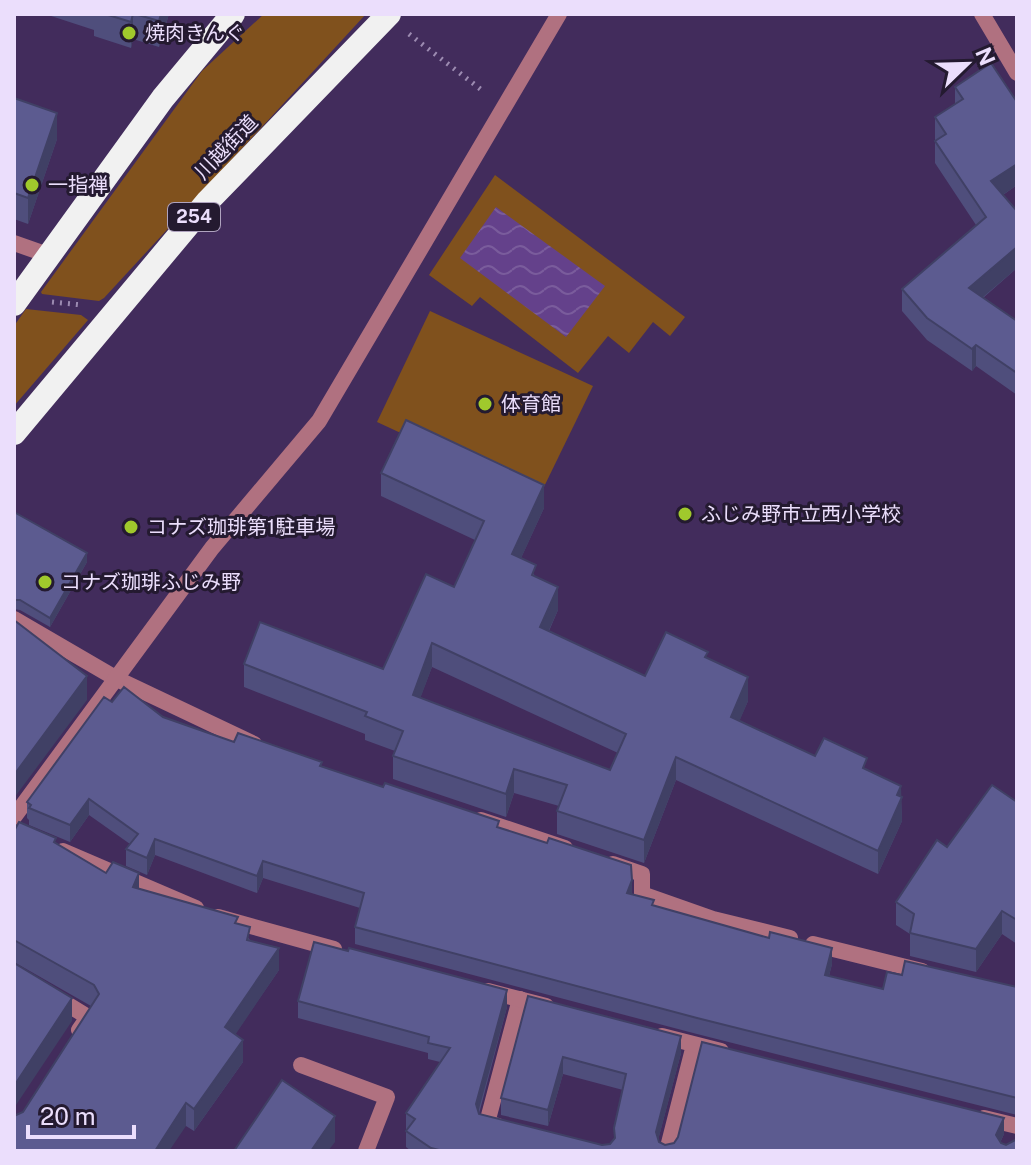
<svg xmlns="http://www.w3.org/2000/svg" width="1031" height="1165" font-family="'Public Sans','Noto Sans JP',sans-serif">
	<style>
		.green { fill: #80511d }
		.water { fill: url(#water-waves) }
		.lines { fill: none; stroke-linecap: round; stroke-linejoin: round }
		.path { stroke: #9c8bb1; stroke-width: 5; stroke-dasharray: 2 6; stroke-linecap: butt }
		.lane { stroke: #b07180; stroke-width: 16 }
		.street { stroke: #b07180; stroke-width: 16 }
		.highway { stroke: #f1f1f1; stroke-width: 24 }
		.wall { fill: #4f4e7c; fill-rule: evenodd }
		.shaded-wall { fill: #404065 }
		.building { fill: #5c5b90; stroke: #404065; stroke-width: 2; fill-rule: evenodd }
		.poi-dot { fill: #a0c92c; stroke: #241a30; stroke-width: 3 }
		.labels { text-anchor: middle; stroke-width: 6; stroke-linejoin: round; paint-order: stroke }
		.shield { fill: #241a30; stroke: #afa3bf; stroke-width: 2 }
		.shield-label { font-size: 18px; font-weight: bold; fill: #ebdefc }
		.poi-label { font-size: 20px; fill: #ebdefc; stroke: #241a30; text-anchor: start }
		.street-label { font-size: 20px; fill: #ebdefc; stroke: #241a30 }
	</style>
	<defs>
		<pattern id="water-waves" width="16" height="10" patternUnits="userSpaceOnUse" patternTransform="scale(2)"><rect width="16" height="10" fill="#64418b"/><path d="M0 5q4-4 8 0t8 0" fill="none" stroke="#7a5c9c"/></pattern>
	</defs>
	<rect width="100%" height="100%" fill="#422c5c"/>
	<g class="green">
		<polygon points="264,14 366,14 104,298 99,301 42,294 41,292 202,71"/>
		<polygon points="495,175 685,317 670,336 653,322 629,353 608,336 578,373 480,297 472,306 429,275"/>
		<polygon points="26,309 81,315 88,320 14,406 14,326"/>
		<polygon points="430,311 593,386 539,497 377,422"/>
	</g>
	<polygon class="water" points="496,207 605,286 566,337 460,258"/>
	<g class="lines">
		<g class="path">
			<polyline points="409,34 483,91"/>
			<polyline points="52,302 82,305"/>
		</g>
		<g class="lane">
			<polyline points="57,998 88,1017 79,1030"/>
			<polyline points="301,1065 387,1097 366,1151"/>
			<polyline points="498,1126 487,1123 520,999"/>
			<polyline points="667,1151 694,1045"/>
		</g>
		<g class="street">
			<polyline points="982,14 1017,73"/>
			<polyline points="14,243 51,256"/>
			<polyline points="14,619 117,679 254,744"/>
			<polyline points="14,817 212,548 319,421 559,14"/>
			<polyline points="481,820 565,848"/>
			<polyline points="63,851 196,908"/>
			<polyline points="613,864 642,874 642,894 713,919 790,938"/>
			<polyline points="218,917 334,949"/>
			<polyline points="813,944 922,971"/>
			<polyline points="488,991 546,1006"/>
			<polyline points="662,1036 721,1051"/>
			<polyline points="984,1118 1017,1126"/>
		</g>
		<g class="highway">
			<polyline points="14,304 163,98 233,14"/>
			<polyline points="14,433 208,201 389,14"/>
		</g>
	</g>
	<g class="wall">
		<polygon points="45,14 169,14 159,47 133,39 131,48 94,36 94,30"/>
		<polygon points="955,87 1017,102 1017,185 1003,195 1017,211 1017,268 983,298 1017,321 1017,395 976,366 972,371 927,340 902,311 902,289 976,225 935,163 935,117 955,104"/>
		<polygon points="14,98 57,139 28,224 14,219"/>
		<path d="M 381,473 L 544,508 L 521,558 L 536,577 L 558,610 L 549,631 L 645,676 L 708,658 L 748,701 L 739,721 L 815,756 L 867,770 L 901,797 L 902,821 L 878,874 L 676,780 L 644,863 L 557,834 L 557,811 L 559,806 L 514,793 L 506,817 L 393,779 L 393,756 L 395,751 L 365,740 L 365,734 L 244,687 L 244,664 L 383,669 L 454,587 L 475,540 L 381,496 ZM 432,667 L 618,753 L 610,770 L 420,698 Z"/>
		<polygon points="14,512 87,562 50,627 20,610 14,609"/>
		<polygon points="112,702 163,717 234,742 322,766 499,827 654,906 832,964 829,976 883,989 902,975 1017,987 1017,1115 697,1034 355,944 355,927 360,908 263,878 257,893 155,855 147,875 126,866 126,849 130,844 89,815 70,842 29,825 29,820 27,818 27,802"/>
		<polygon points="1017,802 1017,944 1002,934 976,972 910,956 910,934 896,925 896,902 947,847"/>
		<polygon points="14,831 56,843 106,873 139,889 238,924 250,940 279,970 235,1034 243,1062 194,1131 186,1126 23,1112 91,1006 14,962"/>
		<polygon points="528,996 681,1053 658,1140 659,1142 665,1145 1004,1134 1000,1143 1006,1145 1016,1141 1017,1151 411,1151 406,1147 406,1113 440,1062 428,1059 428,1053 298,1018 298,1001 507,1007 479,1114 602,1145 610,1144 614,1140 614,1128 623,1090 563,1074 548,1126 501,1115 501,1098"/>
	</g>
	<g class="shaded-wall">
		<polygon points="133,14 133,39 131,48 131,22"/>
		<polygon points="161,14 169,14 159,47 159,21"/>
		<polygon points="57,113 57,139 28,224 28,198"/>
		<polygon points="1017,157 1017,185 991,203 991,181"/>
		<polygon points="1017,247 1017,268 969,309 969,288"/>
		<polygon points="976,345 976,366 972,371 972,349"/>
		<polygon points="544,485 544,508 512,578 512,554"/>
		<polygon points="87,553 87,562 50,627 50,618"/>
		<polygon points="558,587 558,610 540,650 540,627"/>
		<polygon points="432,643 432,667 413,718 413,695"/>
		<polygon points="87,676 87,700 14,798 14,775"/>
		<polygon points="748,677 748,701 731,741 731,717"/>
		<polygon points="676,757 676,780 644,863 644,840"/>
		<polygon points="514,769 514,793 506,817 506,794"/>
		<polygon points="901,786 902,821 878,874 878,851"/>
		<polygon points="89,799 89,815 70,842 70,825"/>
		<polygon points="155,839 155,855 147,875 147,858"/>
		<polygon points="263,861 263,878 257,893 257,876"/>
		<polygon points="139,873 139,895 133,887"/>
		<polygon points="632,880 632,897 627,893"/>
		<polygon points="1002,911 1002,934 976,972 976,949"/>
		<polygon points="279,948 279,970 225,1050 225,1027"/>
		<polygon points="832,948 832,964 825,991 825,975"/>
		<polygon points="507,990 507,1007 476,1120 476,1104"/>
		<polygon points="72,998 72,1021 14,1108 14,1086"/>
		<polygon points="681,1036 681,1053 656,1148 656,1132"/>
		<polygon points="243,1040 243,1062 194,1131 194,1109"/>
		<polygon points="563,1057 563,1074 548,1126 548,1110"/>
		<polygon points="186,1103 186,1126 169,1151 155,1151"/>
		<polygon points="335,1116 335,1142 328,1151 311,1151"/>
		<polygon points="1004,1118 1004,1134 996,1151 996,1135"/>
	</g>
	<g class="building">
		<polygon points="105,14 133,14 131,22"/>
		<polygon points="135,14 161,14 159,21"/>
		<polygon points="991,63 1017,102 1017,157 1016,158 1017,164 991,181 1017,211 1017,247 969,288 1017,321 1017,373 976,345 972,349 927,318 902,289 986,217 935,141 946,134 935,117 963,99 955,87"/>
		<polygon points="14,98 57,113 28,198 14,193"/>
		<path d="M 406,420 L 544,485 L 512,554 L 536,565 L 532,575 L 558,587 L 540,627 L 645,676 L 666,632 L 708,652 L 705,657 L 748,677 L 731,717 L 815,756 L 824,738 L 867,758 L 863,768 L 901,786 L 897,795 L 902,797 L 878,851 L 676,757 L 644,840 L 557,811 L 567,785 L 514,769 L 506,794 L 393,756 L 403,731 L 365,716 L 367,712 L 244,664 L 260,622 L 383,669 L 426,574 L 454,587 L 484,521 L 381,473 ZM 432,643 L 626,734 L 610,770 L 413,695 Z"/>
		<polygon points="14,512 87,553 50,618 20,600 14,600"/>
		<polygon points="14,620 87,676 14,775"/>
		<polygon points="124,687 163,717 234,742 238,733 322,762 320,766 383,787 385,783 499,821 497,827 547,843 549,838 631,865 632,880 627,893 654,900 652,905 769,938 770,932 832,948 825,975 883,989 887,972 902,975 905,961 1017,987 1017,1098 697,1018 355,927 364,893 263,861 257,876 155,839 147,858 126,849 138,834 89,799 70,825 29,808 31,805 27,802 104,697 112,702"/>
		<polygon points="992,785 1017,802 1017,920 1002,911 976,949 910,933 914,914 896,902 937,840 947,847"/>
		<polygon points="19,822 56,838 54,842 106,873 113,862 139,873 133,887 238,917 235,923 250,927 247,940 279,948 225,1027 243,1040 194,1109 186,1103 155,1151 14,1151 14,1116 23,1112 99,994 94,985 14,940 14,831"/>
		<polygon points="314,942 348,951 349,948 507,990 476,1104 479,1114 602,1145 610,1144 615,1138 614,1128 626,1074 563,1057 548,1110 501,1098 528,996 681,1036 656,1132 659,1142 665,1145 674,1143 678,1137 702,1042 1004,1118 996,1135 1001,1143 1006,1145 1017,1139 1017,1151 443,1151 431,1148 406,1131 415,1119 406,1113 450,1048 428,1043 429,1037 298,1001"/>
		<polygon points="14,963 72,998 14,1086"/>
		<polygon points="282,1080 335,1116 311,1151 234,1151"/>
	</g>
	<g class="poi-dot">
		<circle cx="129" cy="33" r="8"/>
		<circle cx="32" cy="185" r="8"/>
		<circle cx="485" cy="404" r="8"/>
		<circle cx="685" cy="514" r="8"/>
		<circle cx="131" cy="527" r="8"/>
		<circle cx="45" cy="582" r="8"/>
	</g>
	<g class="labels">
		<rect class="shield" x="168" y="203" width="52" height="28" rx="6"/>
		<g class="shield-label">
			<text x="194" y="223">254</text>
		</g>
		<g class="poi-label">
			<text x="145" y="40">焼肉きんぐ</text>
			<text x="48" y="192">一指禅</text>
			<text x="501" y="411">体育館</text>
			<text x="701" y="521">ふじみ野市立西小学校</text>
			<text x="147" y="534">コナズ珈琲第1駐車場</text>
			<text x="61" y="589">コナズ珈琲ふじみ野</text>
		</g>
		<g class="street-label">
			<text transform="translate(226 147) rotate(-46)" y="7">川越街道</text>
		</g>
	</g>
	<rect width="1031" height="1165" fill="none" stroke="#ebdefc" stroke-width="32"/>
	<g transform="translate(967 64) rotate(67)" stroke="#241a30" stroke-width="6" paint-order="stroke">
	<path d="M0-6L14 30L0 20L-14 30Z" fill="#ebdefc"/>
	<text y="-12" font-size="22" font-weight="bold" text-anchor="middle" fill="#ebdefc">N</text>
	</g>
	<path d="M28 1125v12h106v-12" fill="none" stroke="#ebdefc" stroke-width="4"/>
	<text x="40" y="1125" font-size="24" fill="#ebdefc" stroke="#241a30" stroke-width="6" paint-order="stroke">20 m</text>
</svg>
